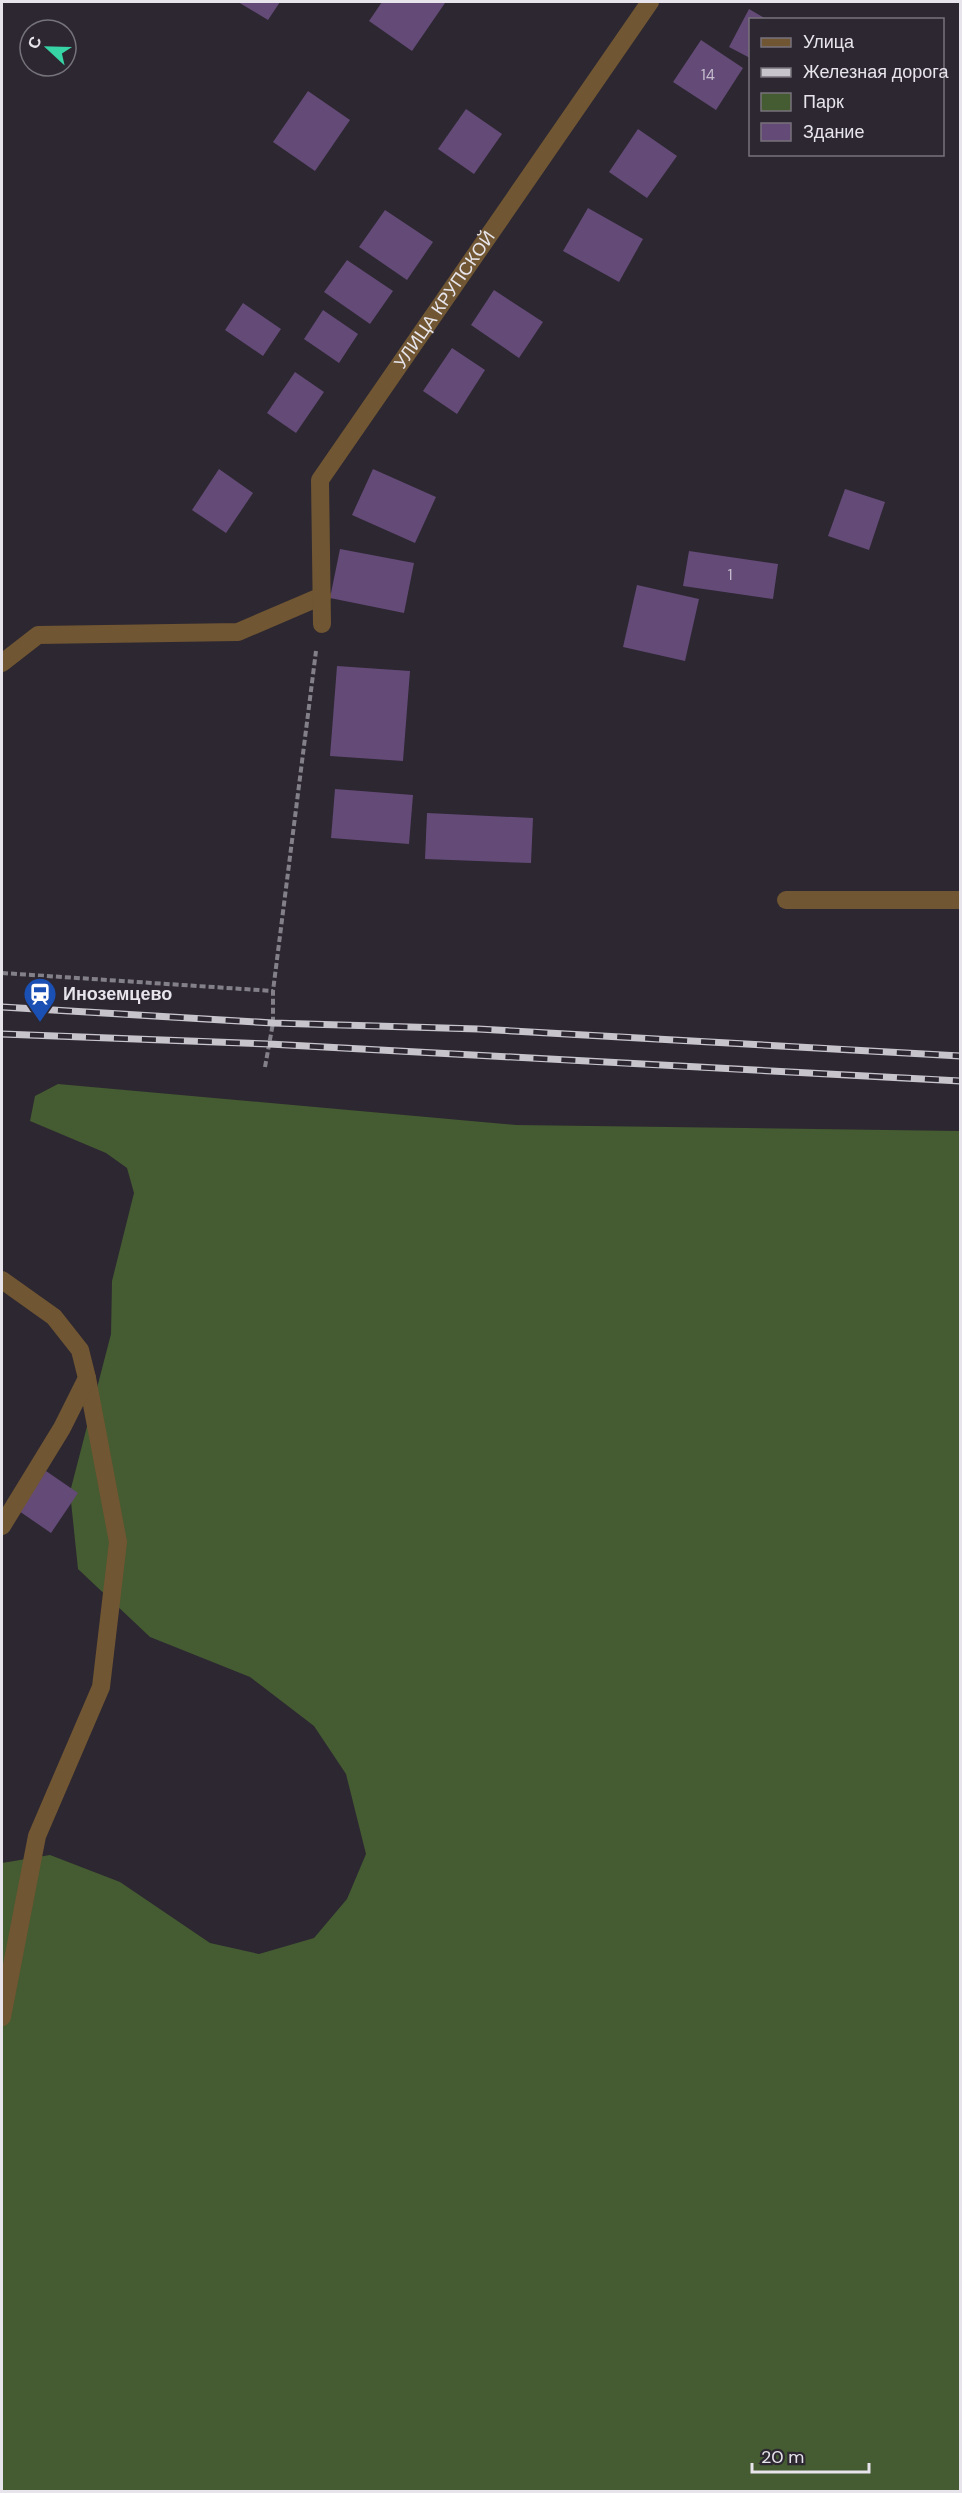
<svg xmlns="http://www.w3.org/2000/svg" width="962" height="2493" font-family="'DM Sans',sans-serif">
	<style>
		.green { fill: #455b31 }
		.building { fill: #644a77 }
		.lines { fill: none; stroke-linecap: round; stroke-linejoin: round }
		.path { stroke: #848089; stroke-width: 4; stroke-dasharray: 6 3; stroke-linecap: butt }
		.lane { stroke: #705632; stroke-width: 18 }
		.street { stroke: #705632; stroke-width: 18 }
		.rail-casing { stroke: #c7c4cc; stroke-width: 7 }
		.rail { stroke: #2c2731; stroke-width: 4.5; stroke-dasharray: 14; stroke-linecap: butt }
		.labels { text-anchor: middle; stroke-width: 5; stroke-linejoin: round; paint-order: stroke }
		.number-label { font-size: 15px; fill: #c6bece }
		.street-label { font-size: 18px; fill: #e7e4eb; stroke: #2c2731 }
		.poi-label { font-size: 18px; font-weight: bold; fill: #e7e4eb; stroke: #2c2731; text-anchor: start }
	</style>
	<rect width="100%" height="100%" fill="#2c2731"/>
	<polygon class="green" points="58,1084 516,1125 960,1131 960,2491 2,2492 2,1863 50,1855 120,1882 210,1943 259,1954 314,1938 347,1899 366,1854 346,1774 314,1726 250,1677 150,1637 78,1569 70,1492 111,1334 112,1281 134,1193 127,1168 106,1153 30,1121 35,1096"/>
	<g class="building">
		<polygon points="238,2 280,2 268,20"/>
		<polygon points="382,2 442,2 445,3 412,51 369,21"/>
		<polygon points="749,9 768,20 750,20 750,58 729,47"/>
		<polygon points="701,40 743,68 716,110 673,82"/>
		<polygon points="308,91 350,120 315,171 273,142"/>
		<polygon points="466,109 502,134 474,174 438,149"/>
		<polygon points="638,129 677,156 647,198 609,172"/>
		<polygon points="588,208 643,239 619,282 563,251"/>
		<polygon points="385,210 433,242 407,280 359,247"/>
		<polygon points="347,260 393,291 370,324 324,292"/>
		<polygon points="494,290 543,322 519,358 471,325"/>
		<polygon points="243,303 281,329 263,356 225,330"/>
		<polygon points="323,310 358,334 339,363 304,339"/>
		<polygon points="452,348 485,370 457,414 423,391"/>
		<polygon points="295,372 324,392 296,433 267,413"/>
		<polygon points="219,469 253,493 226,533 192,510"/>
		<polygon points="373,469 436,497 415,543 352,515"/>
		<polygon points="845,489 885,502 869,550 828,536"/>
		<polygon points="340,549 414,563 404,613 330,598"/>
		<polygon points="689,551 778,564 773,599 683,586"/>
		<polygon points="637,585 699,599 685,661 623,647"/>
		<polygon points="337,666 410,671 403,761 330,756"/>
		<polygon points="335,789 413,795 409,844 331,838"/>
		<polygon points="427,813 533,818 531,863 425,859"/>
		<polygon points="46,1471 78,1493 51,1533 19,1511"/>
	</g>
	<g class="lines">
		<g class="path">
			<polyline points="2,973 273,991"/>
			<polyline points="265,1067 273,1023 273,991 316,651"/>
		</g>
		<g class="lane">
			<polyline points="2,663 38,635 238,632 322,596"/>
			<polyline points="2,2017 37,1836 101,1687 118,1542 87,1378"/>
		</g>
		<g class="street">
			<path id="s1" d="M 322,624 L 320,480 L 650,2"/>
			<polyline points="786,900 960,900"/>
			<polyline points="2,1280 54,1317 80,1350 87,1378 62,1428 2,1526"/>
		</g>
		<defs>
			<g id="rail">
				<polyline points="2,1007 273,1023 478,1029 960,1056"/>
				<polyline points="2,1034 269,1044 960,1081"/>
			</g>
		</defs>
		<use href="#rail" class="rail-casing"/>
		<use href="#rail" class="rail"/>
	</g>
	<defs>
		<symbol id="station-pin" viewBox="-11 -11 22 30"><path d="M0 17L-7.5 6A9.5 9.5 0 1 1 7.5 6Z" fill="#1a4fb4" stroke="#2c2731"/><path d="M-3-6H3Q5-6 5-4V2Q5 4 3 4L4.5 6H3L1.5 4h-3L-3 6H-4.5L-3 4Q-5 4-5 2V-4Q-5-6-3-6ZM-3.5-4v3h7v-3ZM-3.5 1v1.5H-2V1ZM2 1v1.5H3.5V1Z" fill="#fff"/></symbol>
	</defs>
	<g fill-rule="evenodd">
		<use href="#station-pin" x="21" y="975" width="38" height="52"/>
	</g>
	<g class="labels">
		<g class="number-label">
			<text x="708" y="80">14</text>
			<text x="730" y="580">1</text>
		</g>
		<g class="street-label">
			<text dy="6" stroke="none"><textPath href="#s1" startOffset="363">УЛИЦА КРУПСКОЙ</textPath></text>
		</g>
		<g class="poi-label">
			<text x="63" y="1000">Иноземцево</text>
		</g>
	</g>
	<rect width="962" height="2493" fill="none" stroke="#e7e4eb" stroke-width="6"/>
	<rect x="749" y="18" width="195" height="138" fill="#2c2731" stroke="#77737b" stroke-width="1.5"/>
	<rect x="761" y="38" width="30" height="9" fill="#705632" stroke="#77737b" stroke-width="1.5"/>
	<text x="803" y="48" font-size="18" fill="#e7e4eb">Улица</text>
	<rect x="761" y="68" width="30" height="9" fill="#c7c4cc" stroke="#77737b" stroke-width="1.5"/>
	<text x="803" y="78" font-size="18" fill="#e7e4eb">Железная дорога</text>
	<rect x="761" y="93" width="30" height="18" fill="#455b31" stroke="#77737b" stroke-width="1.5"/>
	<text x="803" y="108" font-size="18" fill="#e7e4eb">Парк</text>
	<rect x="761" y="123" width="30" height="18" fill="#644a77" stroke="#77737b" stroke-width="1.5"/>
	<text x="803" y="138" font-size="18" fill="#e7e4eb">Здание</text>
	<g transform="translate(48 48) rotate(292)"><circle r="28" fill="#2c2731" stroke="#77737b" stroke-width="1.5"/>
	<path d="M0-4.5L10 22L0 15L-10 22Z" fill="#37d4a6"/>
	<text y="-9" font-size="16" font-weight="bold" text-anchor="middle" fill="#e7e4eb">С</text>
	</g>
	<path d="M752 2463v9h117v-9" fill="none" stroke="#e7e4eb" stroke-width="3"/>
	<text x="761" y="2463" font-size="18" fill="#e7e4eb" stroke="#2c2731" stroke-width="4.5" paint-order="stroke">20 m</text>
</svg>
